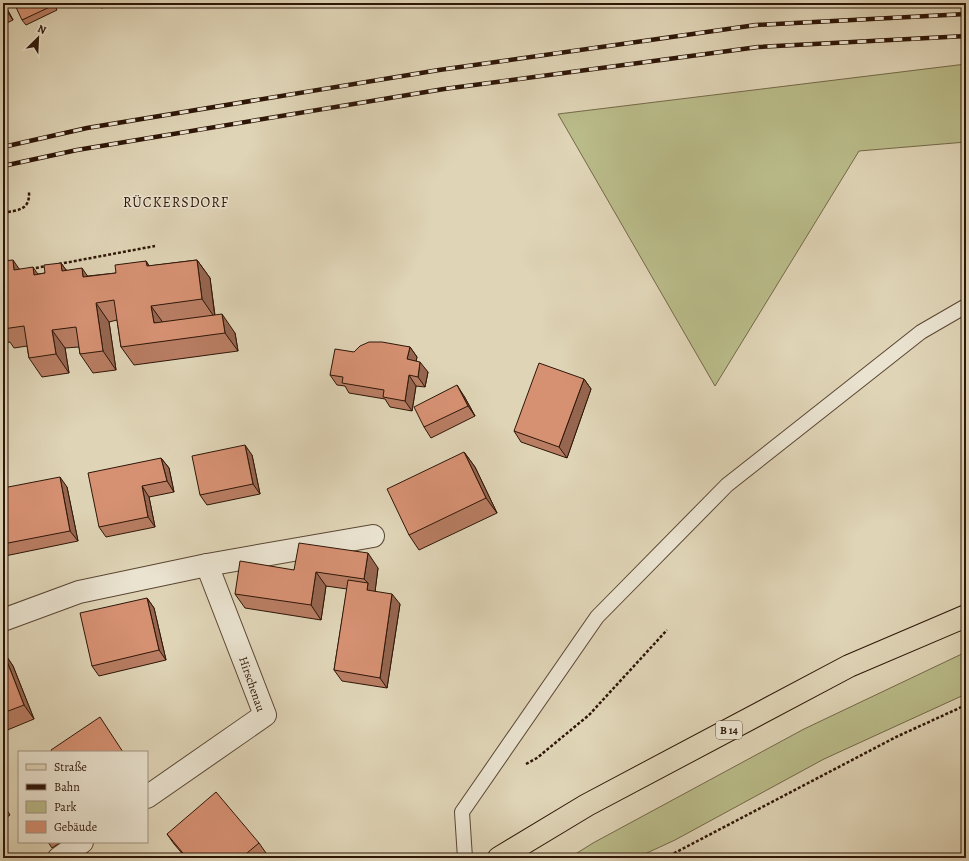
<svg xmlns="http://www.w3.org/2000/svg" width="969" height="861" font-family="Alegreya,serif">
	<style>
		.green { fill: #b9bb89; stroke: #746848 }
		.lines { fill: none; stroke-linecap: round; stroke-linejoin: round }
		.lane-casing { stroke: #5a4633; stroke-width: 16 }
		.street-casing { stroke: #5a4633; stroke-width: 24 }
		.primary-casing { stroke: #2e1607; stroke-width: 24 }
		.path { stroke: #2e1607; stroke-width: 2.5; stroke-dasharray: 3 2; stroke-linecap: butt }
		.lane { stroke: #eae3d0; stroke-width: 14 }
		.street { stroke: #eae3d0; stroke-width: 22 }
		.primary { stroke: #dfd4b6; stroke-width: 22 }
		.rail-casing { stroke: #2e1607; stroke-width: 4.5 }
		.rail { stroke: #eae3d0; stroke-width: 3; stroke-dasharray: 9; stroke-linecap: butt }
		.wall { fill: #b87d63; stroke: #2e1607 }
		.shaded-wall { fill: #966650; stroke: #2e1607 }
		.building { fill: #d69173; stroke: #2e1607 }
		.labels { text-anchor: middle; stroke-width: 3; stroke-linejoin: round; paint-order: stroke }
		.shield { fill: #eae3d0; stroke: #665443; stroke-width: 1 }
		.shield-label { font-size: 11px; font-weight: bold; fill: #2e1607 }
		.street-label { font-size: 12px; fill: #2e1607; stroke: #eae3d0 }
		.quarter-label { font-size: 14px; letter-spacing: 1px; fill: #2e1607; stroke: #eae3d0 }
	</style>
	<rect width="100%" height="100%" fill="#dfd4b6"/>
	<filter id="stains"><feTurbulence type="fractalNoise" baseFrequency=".005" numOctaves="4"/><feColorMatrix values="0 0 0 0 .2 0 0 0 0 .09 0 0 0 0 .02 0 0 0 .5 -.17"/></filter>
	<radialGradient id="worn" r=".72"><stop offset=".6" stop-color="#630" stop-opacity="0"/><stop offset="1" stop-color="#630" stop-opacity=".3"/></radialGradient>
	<g class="green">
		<polygon points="966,64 966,142 859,151 715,386 558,114"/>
		<polygon points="966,652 966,694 824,759 675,840 636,858 569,858 593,843 804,729"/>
	</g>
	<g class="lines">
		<defs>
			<polyline id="lane" points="465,858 462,812 597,617 727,485 921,332 966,306"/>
			<g id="street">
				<polyline points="207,565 373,536"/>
				<polyline points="3,620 79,592 207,565 265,715 147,797"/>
				<polyline points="59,858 82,842"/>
			</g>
			<polyline id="primary" points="499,858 587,805 849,666 966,616"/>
		</defs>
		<use href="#lane" class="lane-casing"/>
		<use href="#street" class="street-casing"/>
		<use href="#primary" class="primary-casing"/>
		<g class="path">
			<path d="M 3,213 C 17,210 30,211 29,192"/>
			<polyline points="59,264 155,246"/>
			<polyline points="31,269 46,266"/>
			<polyline points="526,764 537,758 589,715 667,630"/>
			<polyline points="665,858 896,737 966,705"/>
		</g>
		<use href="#lane" class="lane"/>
		<use href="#street" class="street"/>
		<use href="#primary" class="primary"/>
		<defs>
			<g id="rail">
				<polyline points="3,147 87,128 439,70 756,25 966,14"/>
				<polyline points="3,166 77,150 444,89 758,47 966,36"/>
			</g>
		</defs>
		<use href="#rail" class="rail-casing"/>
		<use href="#rail" class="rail"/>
	</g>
	<g class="wall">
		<polygon points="3,3 4,3 13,20 3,25"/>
		<polygon points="54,3 57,10 26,25 22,20"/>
		<polygon points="97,3 133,3 101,8"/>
		<polygon points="197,260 210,278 215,315 235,333 238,351 134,365 121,347 117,320 109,322 116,370 93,373 80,354 79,347 65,348 69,373 42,377 29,358 27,346 14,348 10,342 3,343 3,261 19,269 38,274 45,273 61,263 66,270 88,276 116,273 146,261 149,266"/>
		<polygon points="410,347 417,357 416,361 428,372 425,387 416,386 412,411 390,407 385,399 349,393 345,386 337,385 330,375 354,352"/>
		<polygon points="584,379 591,389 567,458 521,442 514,431"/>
		<polygon points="464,396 475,416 431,438 424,427"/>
		<polygon points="464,452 475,467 497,513 419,550 409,535"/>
		<polygon points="252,455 260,494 207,505 200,495"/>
		<polygon points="161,458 169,468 174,492 149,497 155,527 106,537 99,527"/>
		<polygon points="67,487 78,541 5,556 3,553 3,488"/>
		<polygon points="378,568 375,591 400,604 387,688 342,681 334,670 347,589 326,586 321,620 245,608 235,594 294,570"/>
		<polygon points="147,598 154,608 166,660 99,676 92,666"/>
		<polygon points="3,651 13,666 34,719 5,731 3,728"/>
		<polygon points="3,804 10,815 3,820"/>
		<polygon points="167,834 259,843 266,853 261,858 186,858 174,844"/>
		<polygon points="48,842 61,842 52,848"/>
	</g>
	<g class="shaded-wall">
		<polygon points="3,3 4,3 13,20 6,10 3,5"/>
		<polygon points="13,260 26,279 14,270"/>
		<polygon points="197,260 210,278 215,318 202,299"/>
		<polygon points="146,261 159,280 147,266"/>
		<polygon points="61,263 74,281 62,271"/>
		<polygon points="33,267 46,286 34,275"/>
		<polygon points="82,268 95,287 83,277"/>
		<polygon points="96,303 109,322 116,370 103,351"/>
		<polygon points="151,306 164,324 154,323"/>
		<polygon points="222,314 235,333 238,351 225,333"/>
		<polygon points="52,330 65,348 69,373 56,354"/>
		<polygon points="410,347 417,357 414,370 407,359"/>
		<polygon points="420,362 428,372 425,387 418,377"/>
		<polygon points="409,375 416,386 412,411 405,401"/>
		<polygon points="584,379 591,389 567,458 559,447"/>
		<polygon points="457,385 464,396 475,416 468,406"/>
		<polygon points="245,445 252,455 260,494 253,484"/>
		<polygon points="464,452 475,467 497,513 486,498"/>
		<polygon points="161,458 169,468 174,492 167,481"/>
		<polygon points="60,477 67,487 78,541 70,531"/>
		<polygon points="142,486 149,497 155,527 148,517"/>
		<polygon points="368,553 378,568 374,600 367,590 368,583 364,579"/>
		<polygon points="316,572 326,586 321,620 311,605"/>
		<polygon points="392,594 400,604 387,688 380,678"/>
		<polygon points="147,598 154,608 166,660 159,650"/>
		<polygon points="3,651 13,666 34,719 24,705"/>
	</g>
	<g class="building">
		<polygon points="14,3 53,3 54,5 22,20"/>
		<polygon points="3,5 6,10 3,11"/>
		<polygon points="13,260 14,270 33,267 34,275 45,273 44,265 61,263 62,271 82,268 83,277 116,273 115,265 146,261 147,266 197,260 202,299 151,306 154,323 222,314 225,333 121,347 114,300 96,303 103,351 80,354 76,327 52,330 56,354 29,358 24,326 3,329 3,261"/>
		<polygon points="369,342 382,342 410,347 407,359 420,362 418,377 409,375 405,401 383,397 384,390 342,383 343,377 330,375 335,349 354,352 360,346"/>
		<polygon points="539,363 584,379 559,447 514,431"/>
		<polygon points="457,385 468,406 424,427 414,407"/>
		<polygon points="245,445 253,484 200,495 192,456"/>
		<polygon points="464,452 486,498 409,535 387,489"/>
		<polygon points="161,458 167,481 142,486 148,517 99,527 88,473"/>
		<polygon points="60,477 70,531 3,544 3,488"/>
		<polygon points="299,543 368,553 364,579 316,572 311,605 235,594 240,561 294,570"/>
		<polygon points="348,580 368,583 367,590 392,594 380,678 334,670"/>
		<polygon points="147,598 159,650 92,666 80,613"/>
		<polygon points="3,651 24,705 3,713"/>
		<polygon points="100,717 123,752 52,752 51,750"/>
		<polygon points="216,792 259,843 241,858 187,858 167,834"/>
	</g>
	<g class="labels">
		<rect class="shield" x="716" y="721" width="26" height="18" rx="3"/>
		<g class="shield-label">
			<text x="729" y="734">B 14</text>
		</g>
		<g class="street-label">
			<text transform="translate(252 684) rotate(71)" y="4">Hirschenau</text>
		</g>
		<g class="quarter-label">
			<text x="176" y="207">RÜCKERSDORF</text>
		</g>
	</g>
	<rect width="969" height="861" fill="none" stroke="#dfd4b6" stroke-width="16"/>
	<rect x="4" y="4" width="961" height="853" fill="none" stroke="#2e1607" stroke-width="2"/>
	<rect x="8" y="8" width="953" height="845" fill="none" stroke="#2e1607"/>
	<rect x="18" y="751" width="130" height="92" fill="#eae3d0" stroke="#9f9180"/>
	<rect x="26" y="764" width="20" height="6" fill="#dfd4b6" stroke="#9f9180"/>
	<text x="54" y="771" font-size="12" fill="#2e1607">Straße</text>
	<rect x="26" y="784" width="20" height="6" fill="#2e1607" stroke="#9f9180"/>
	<text x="54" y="791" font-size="12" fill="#2e1607">Bahn</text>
	<rect x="26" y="801" width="20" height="12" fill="#b9bb89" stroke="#9f9180"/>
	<text x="54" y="811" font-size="12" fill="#2e1607">Park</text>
	<rect x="26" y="821" width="20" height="12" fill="#d69173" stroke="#9f9180"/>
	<text x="54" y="831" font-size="12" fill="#2e1607">Gebäude</text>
	<g transform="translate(38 38) rotate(24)" stroke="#eae3d0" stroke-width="3" paint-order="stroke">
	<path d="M0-3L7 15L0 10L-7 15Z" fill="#2e1607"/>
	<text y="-6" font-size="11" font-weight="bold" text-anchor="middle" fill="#2e1607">N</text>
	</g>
	<rect width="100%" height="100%" filter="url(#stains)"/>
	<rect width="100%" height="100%" fill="url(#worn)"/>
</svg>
